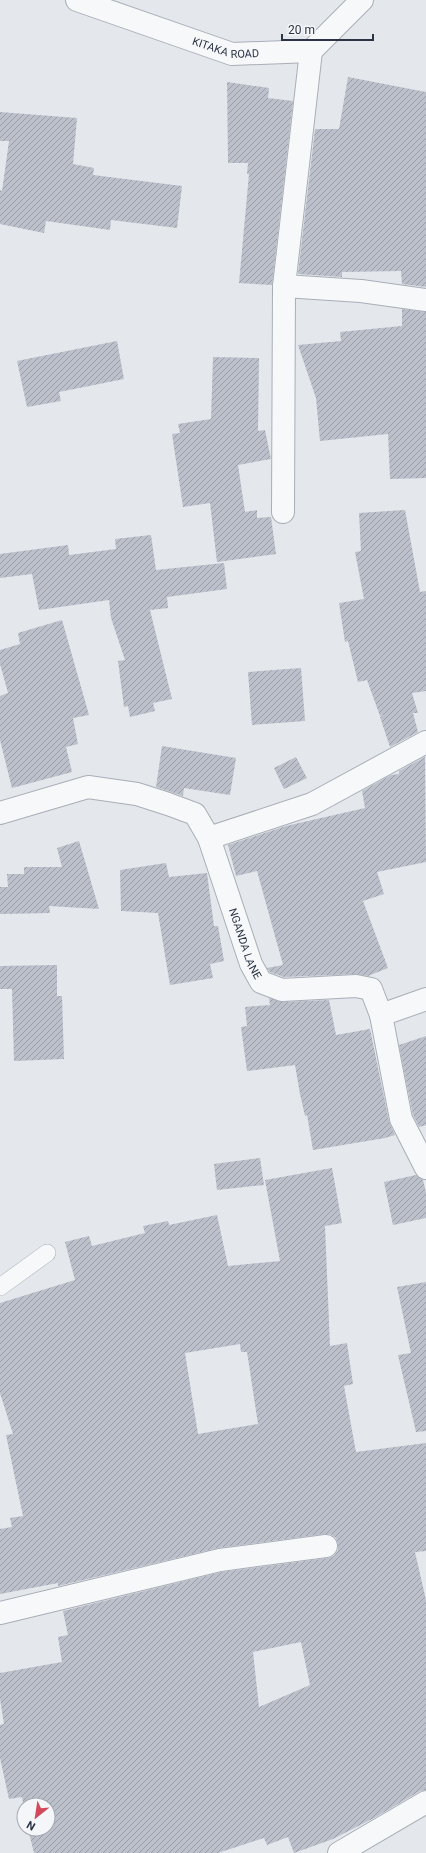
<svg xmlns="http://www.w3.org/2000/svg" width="426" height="1853" font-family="Roboto,sans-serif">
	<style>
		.building { fill: url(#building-hatch); fill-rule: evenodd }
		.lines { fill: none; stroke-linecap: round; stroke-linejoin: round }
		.lane-casing { stroke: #a9aeb7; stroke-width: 18 }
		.street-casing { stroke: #a9aeb7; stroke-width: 24 }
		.lane { stroke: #f7f8fa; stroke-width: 17 }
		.street { stroke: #f7f8fa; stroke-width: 22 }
		.labels { text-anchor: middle; stroke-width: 3.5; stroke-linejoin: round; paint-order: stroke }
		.street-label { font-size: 11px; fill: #2b3445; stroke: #f4f6f9 }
	</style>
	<defs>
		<pattern id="building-hatch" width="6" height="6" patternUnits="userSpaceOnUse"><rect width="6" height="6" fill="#bbc0ca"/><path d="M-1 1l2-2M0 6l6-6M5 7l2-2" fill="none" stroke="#989da6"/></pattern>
	</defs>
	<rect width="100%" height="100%" fill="#e4e7ec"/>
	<g class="building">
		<polygon points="348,77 426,92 426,287 402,284 401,271 342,272 342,277 298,274 315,129 339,129"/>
		<polygon points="227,82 269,88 268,98 293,101 272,285 239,283 249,174 247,174 248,163 228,163"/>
		<polygon points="0,112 77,118 73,164 94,168 93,175 182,186 177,228 111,220 110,230 46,221 44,233 0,224 0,190 2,191 9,141 0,141"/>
		<polygon points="402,309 426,312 426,478 390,479 388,434 320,441 316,398 298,345 341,341 340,332 402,326"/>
		<polygon points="117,341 124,379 59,392 61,401 27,407 17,361"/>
		<polygon points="213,357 259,358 258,431 265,430 271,459 238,465 245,512 257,510 257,518 271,517 276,554 217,562 210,503 183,507 172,434 180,433 178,424 211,419"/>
		<polygon points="405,510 420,592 426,591 426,691 412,693 418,713 413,713 418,732 390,747 380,717 384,715 380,716 367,680 358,682 348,641 345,642 339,603 364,599 355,552 361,551 359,513"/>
		<polygon points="151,535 156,570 224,563 227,589 167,597 168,608 150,610 172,699 153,703 155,711 130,717 128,706 124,707 118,661 125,660 111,618 109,600 39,610 32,574 0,578 0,554 68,545 69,555 116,549 115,539"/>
		<polygon points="62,620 89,715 73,718 78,744 66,747 72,772 12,788 0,740 0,696 8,693 0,664 0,650 20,644 18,633"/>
		<polygon points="301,668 305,721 252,725 248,672"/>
		<polygon points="162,746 236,758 230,795 184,788 183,796 156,787"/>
		<polygon points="296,757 307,778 284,789 274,768"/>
		<polygon points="425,757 426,862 377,872 384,894 363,901 388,968 368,976 355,974 284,977 270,972 267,968 283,965 257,871 236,876 228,845 286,826 365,808 362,791 391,775 399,774 399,771"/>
		<polygon points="79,841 99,909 49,906 50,913 0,914 0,887 8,887 7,874 24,874 24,867 62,867 57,848"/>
		<polygon points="166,863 169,877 207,873 214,926 218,926 224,961 210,964 213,978 170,985 158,913 121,911 120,870"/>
		<polygon points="57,965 57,996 62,996 64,1059 14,1061 12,989 0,989 0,966"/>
		<polygon points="269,998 283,1002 329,1000 336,1035 370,1029 389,1121 395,1135 385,1138 313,1150 307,1115 305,1116 300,1094 295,1065 247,1071 241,1027 247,1026 245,1007 270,1005"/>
		<polygon points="426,1036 426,1125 419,1127 413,1115 399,1045"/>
		<polygon points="260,1158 264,1185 217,1190 214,1164"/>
		<path d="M 332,1168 L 342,1223 L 325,1226 L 330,1346 L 347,1343 L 353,1384 L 344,1386 L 356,1452 L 426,1443 L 426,1551 L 415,1552 L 426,1600 L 426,1790 L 420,1791 L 374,1818 L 333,1839 L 294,1853 L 288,1837 L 267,1845 L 264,1838 L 218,1853 L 34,1853 L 28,1829 L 48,1829 L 48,1805 L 24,1805 L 24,1808 L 22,1797 L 9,1799 L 0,1758 L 0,1725 L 4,1724 L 0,1699 L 0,1673 L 62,1662 L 58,1637 L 68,1635 L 63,1611 L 222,1572 L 328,1558 L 334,1556 L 338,1550 L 338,1545 L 336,1538 L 330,1534 L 324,1534 L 218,1548 L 58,1586 L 58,1583 L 0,1594 L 0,1529 L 12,1527 L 10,1518 L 23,1516 L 6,1435 L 13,1434 L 0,1393 L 0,1303 L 75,1280 L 65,1242 L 89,1236 L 92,1246 L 145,1233 L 143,1226 L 168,1221 L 169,1225 L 217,1215 L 228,1266 L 280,1261 L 265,1180 ZM 240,1344 L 241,1352 L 247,1352 L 258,1424 L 198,1434 L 185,1353 ZM 301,1642 L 310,1685 L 259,1707 L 253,1652 Z"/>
		<polygon points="416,1175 423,1180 426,1193 426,1218 393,1225 384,1182"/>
		<polygon points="426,1282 426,1431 416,1432 398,1355 411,1353 397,1287"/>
	</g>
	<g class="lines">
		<defs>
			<polyline id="lane" points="0,1287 47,1253"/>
			<g id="street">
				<path id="s1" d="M 77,0 L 232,54 L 311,51 L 362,0"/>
				<polyline points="311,51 284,286 361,291 426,300"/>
				<polyline points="283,512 284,286"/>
				<path id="s2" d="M 0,813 L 88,787 L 137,794 L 168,804 L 195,814 L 209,838 L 251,964 L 261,982 L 282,990 L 356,986 L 371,989 L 381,1015 L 401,1119 L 426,1168"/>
				<polyline points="209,838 312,804 426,742"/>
				<polyline points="381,1015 426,999"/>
				<polyline points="0,1613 220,1560 326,1546"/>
				<polyline points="339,1853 426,1802"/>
			</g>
		</defs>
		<use href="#lane" class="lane-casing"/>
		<use href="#street" class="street-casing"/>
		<use href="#lane" class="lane"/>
		<use href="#street" class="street"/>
	</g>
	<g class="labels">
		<g class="street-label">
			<text dy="4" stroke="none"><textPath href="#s1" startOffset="157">KITAKA ROAD</textPath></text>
			<text dy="4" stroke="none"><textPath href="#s2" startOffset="342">NGANDA LANE</textPath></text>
		</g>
	</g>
	<g transform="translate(36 1817) rotate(210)"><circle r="19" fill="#f4f6f9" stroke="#a4a8b1"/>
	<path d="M0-3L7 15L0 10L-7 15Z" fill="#d1495b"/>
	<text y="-6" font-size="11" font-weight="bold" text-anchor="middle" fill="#2b3445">N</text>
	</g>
	<path d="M282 34v6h91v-6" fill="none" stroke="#2b3445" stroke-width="2"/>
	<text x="288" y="34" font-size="12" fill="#2b3445" stroke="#f4f6f9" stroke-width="3" paint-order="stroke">20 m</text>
</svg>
